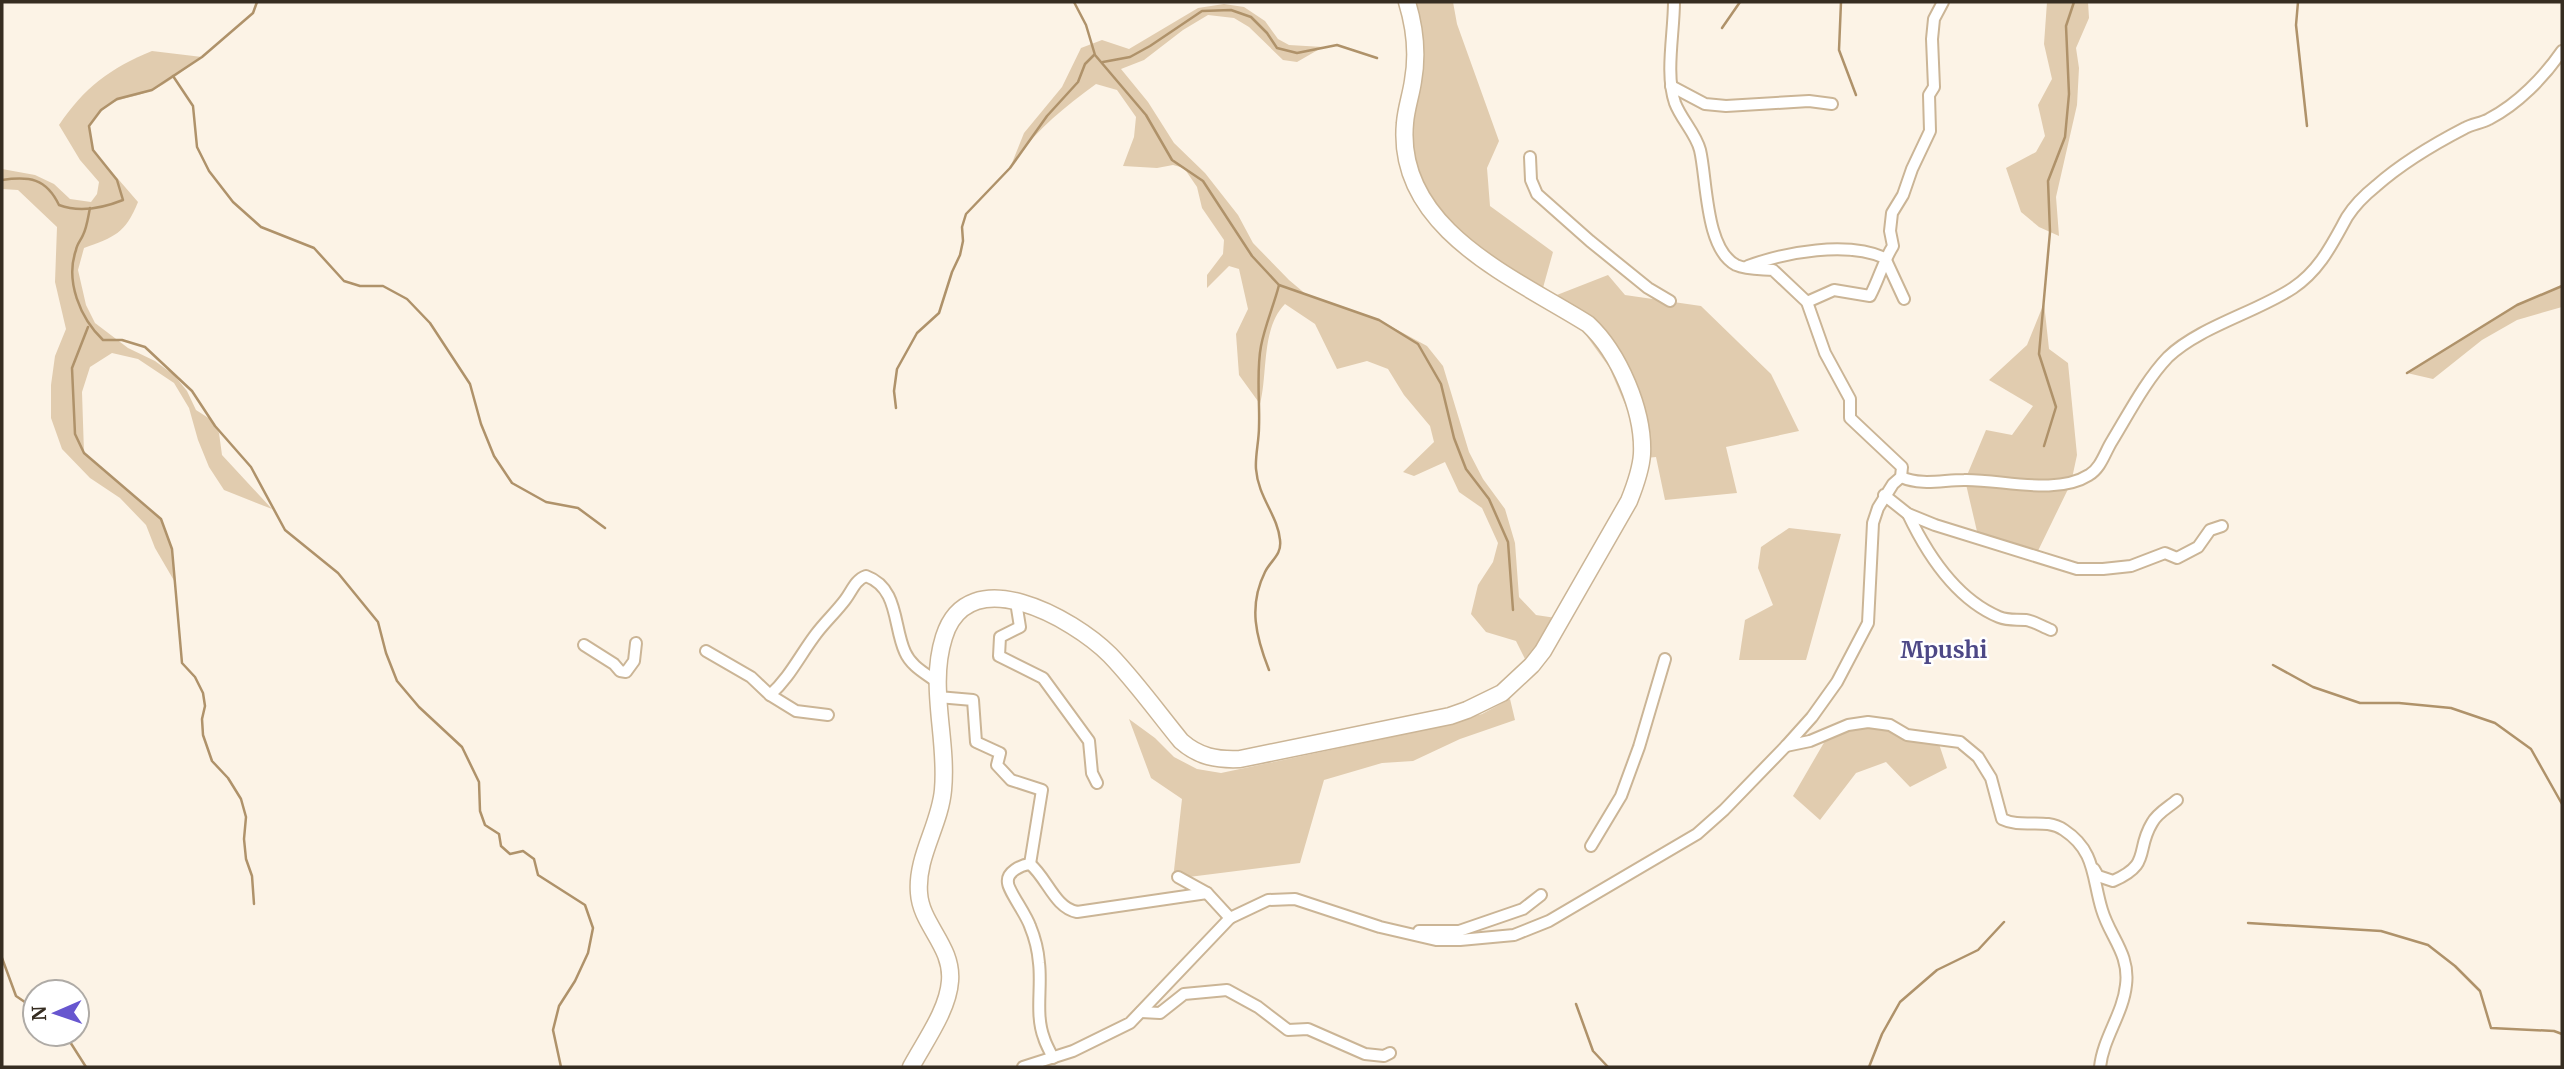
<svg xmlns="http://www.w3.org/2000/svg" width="2564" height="1069" font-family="Merriweather,serif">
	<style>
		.green { fill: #e1ccaf }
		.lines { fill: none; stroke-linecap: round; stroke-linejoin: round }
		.stream { stroke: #af926a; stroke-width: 2.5 }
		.minor-casing { stroke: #cbb596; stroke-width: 14 }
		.highway-casing { stroke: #cbb596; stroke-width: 19 }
		.minor { stroke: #fff; stroke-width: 10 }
		.highway { stroke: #fff; stroke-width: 16 }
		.labels { text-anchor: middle; stroke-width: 5; stroke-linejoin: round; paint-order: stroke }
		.quarter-label { font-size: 23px; font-weight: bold; fill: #4d4886; stroke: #fff }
	</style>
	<rect width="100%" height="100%" fill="#fcf3e6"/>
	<g class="green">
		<polygon points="1399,2 1453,2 1457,24 1499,141 1487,168 1490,206 1553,252 1539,302 1608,275 1625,295 1701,306 1771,374 1799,431 1726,447 1737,493 1665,500 1656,457 1635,459 1630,416 1609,367 1583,331 1501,277 1403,170 1413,61 1406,24"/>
		<polygon points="2047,2 2088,2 2089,18 2076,48 2079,68 2077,105 2056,197 2059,236 2039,227 2021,212 2006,168 2036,152 2045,136 2038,105 2052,79 2044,44"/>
		<path d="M 1224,4 L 1244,7 L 1265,21 L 1278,39 L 1289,45 L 1323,47 L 1297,62 L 1283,60 L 1249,27 L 1234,18 L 1208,15 L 1183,30 L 1144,60 L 1121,69 L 1148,102 L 1174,143 L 1205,173 L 1238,215 L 1253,243 L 1289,280 L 1308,296 L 1379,320 L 1427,346 L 1443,366 L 1469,452 L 1483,479 L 1505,509 L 1515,543 L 1519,597 L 1536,615 L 1556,618 L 1529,667 L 1516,641 L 1486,632 L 1471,614 L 1478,585 L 1493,562 L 1498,543 L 1482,508 L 1459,492 L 1445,462 L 1414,476 L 1403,472 L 1434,442 L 1430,426 L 1404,395 L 1388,369 L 1367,361 L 1337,369 L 1315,324 L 1285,304 C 1261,328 1268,374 1260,404 L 1239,375 L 1236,334 L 1248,309 L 1239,269 L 1229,266 L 1207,288 L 1207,275 L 1223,254 L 1224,240 L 1202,208 L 1197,187 L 1184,168 L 1173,165 L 1157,168 L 1123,166 L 1134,137 L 1136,117 L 1117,90 L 1096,84 C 1062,109 1033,132 1010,168 L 1024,133 L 1062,87 L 1081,48 L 1102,40 L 1129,49 L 1198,8 Z"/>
		<path d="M 152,51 L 202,57 C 186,68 168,84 150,91 C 118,103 113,94 89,126 L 93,150 L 138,202 C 125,234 114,237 84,248 L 78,270 L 86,305 L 95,323 L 128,348 L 155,361 L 174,375 L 187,391 L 196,410 L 210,419 L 219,433 L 222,455 L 272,509 L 224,490 L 209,467 L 198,440 L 189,408 L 174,383 L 138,359 L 112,353 L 90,367 L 82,392 L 84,453 L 161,519 L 172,549 L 176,584 L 155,548 L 146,525 L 120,498 L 90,478 L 62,449 L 51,418 L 51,385 L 55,356 L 66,329 L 55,282 L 57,227 L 18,190 L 2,189 L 2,169 L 35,175 L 54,184 L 70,199 L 91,202 L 97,194 L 99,182 L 80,160 L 59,125 C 84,88 110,68 152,51 Z"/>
		<polygon points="2562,286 2562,307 2517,320 2482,340 2433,379 2407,373 2517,305"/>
		<polygon points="2044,303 2049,349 2068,363 2077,455 2071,483 2035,557 1979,540 1965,480 1986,430 2012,435 2033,406 1989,380 2027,345"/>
		<polygon points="1789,528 1841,534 1806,660 1739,660 1745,620 1773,605 1758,568 1761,547"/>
		<polygon points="1510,699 1515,720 1460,739 1413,761 1382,763 1324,780 1300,863 1173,879 1182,799 1151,778 1129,719 1155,738 1174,757 1197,769 1221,773 1420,731 1482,714"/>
		<polygon points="1868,722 1937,738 1947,768 1910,787 1886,762 1856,773 1820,820 1793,796 1829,734"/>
	</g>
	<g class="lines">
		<g class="stream">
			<polyline points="1074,2 1086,25 1095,55 1146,115 1172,160 1203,181 1252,256 1279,285 1379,320 1418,344 1441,384 1454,438 1466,469 1489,499 1508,542 1513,610"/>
			<polyline points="1841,2 1839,50 1856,95"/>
			<polyline points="2298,2 2296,25 2307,126"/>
			<polyline points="1722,28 1740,2"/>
			<polyline points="1103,62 1130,57 1150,46 1202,11 1231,10 1251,17 1267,33 1277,48 1297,53 1337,45 1377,58"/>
			<polyline points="173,76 193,106 197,147 209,171 233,202 261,227 314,248 344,281 360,286 383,286 407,299 430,323 470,384 481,424 494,456 512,483 546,502 578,508 605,528"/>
			<path d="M 2,180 C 29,176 46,178 59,205 C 80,213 103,208 123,200 L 117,180 L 93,150 L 89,126 L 101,110 L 117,99 L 152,90 L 202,57 L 253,13 L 257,2"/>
			<path d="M 90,208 C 88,217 87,227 83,235 C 81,240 77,244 76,250 C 65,281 80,318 103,340 L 122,340 L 145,347 L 192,391 L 215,426 L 251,467 L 285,530 L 338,573 L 378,622 L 386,653 L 397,681 L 419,707 L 462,747 L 479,782 L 480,811 L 485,825 L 499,834 L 501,846 L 510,854 L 523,851 L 534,859 L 538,875 L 585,905 L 593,928 L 588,953 L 575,981 L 559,1006 L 553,1030 L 561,1067"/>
			<polyline points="88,327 72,368 75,434 84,453 161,519 172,549 182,663 195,677 203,693 205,706 202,719 203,735 212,761 228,778 241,799 246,817 244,839 246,859 252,876 254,904"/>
			<polyline points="2407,373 2517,305 2562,286"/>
			<polyline points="896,408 894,391 897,369 917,333 939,313 952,272 960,255 963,241 962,227 966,214 1010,168 1047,116 1078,82 1085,64 1094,55"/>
			<polyline points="2044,446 2056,407 2039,354 2050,232 2048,181 2065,137 2069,94 2066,26 2074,2"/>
			<polyline points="2273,665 2313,687 2360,703 2399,703 2451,708 2495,723 2531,749 2562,804"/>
			<path d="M 1269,670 C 1256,637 1248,606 1265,572 C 1271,560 1282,555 1280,540 C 1278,516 1258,497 1256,469 C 1255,456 1259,441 1259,427 C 1260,401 1256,372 1261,346 C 1265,325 1274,305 1279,285"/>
			<polyline points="2248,923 2381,931 2428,945 2455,966 2480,991 2491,1028 2554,1031 2562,1034"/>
			<polyline points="2,958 16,996 35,1009"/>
			<polyline points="1576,1004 1593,1051 1608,1067"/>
			<polyline points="65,1034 86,1067"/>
			<polyline points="1869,1067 1882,1034 1900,1002 1937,970 1978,950 2004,922"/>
		</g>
		<defs>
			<g id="minor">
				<polyline points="1671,86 1705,104 1726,106 1809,101 1832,104"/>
				<polyline points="1530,157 1531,180 1537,194 1590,241 1648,288 1670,301"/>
				<path d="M 1748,266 C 1786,252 1847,241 1885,258 L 1904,299"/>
				<path d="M 1807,302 L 1834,290 L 1870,296 C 1879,279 1883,262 1893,246 L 1890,231 L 1892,213 L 1903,195 L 1912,169 L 1930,131 L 1929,95 L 1934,87 L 1932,39 L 1934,19 L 1943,2"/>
				<path d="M 1901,477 C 1922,486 1942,480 1964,480 C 2001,479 2056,496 2089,475 C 2101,468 2105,452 2112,441 C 2129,413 2146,380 2168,357 C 2199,327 2257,312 2293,288 C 2320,270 2332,244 2347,217 C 2354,206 2366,194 2376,186 C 2402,163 2434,144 2465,128 C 2472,124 2482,123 2489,119 C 2518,104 2544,77 2562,51"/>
				<polyline points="1884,495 1908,514 1935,525 2077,569 2103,569 2131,566 2165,553 2177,558 2198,547 2210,530 2222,526"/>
				<path d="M 1908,514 C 1927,554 1956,599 1999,617 C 2009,621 2016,619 2026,620 C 2034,621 2043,627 2051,630"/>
				<polyline points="1016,602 1020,627 1000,637 999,656 1043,678 1089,741 1092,773 1097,783"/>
				<polyline points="584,645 614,664 620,671 626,672 634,661 636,643"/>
				<polyline points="706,651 751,677 770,695 796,711 828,715"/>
				<path d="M 770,695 C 790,677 800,655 816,634 C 825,622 836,612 845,600 C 852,591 855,580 866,576 C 899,588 893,626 905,652 C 911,666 925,673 937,682"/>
				<polyline points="938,697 973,700 976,742 1000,753 997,765 1011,780 1042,790 1030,864"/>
				<path d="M 1786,746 L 1810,741 L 1848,725 L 1868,722 L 1890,725 L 1907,735 L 1960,742 L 1978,757 L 1991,778 L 2002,819 C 2022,829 2045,817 2064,830 C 2096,851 2092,878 2102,910 C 2110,937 2130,954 2126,985 C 2123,1014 2103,1038 2100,1067"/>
				<polyline points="1591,846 1621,796 1639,747 1665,659"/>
				<path d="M 2094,869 L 2098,876 L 2113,881 C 2152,864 2135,851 2152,823 C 2157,813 2169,807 2177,800"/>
				<polyline points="1178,877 1207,893 1230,918"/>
				<polyline points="1419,931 1459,931 1523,909 1541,895"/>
				<polyline points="1141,1012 1160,1013 1184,994 1227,990 1258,1007 1288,1030 1308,1029 1365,1054 1384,1056 1390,1053"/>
				<path d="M 1053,1058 C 1050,1051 1046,1045 1044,1038 C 1035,1015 1042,987 1039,963 C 1038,950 1035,938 1030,926 C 1026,914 1008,890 1008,883 C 1006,872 1021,865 1030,864 C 1047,878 1055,908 1077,912 L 1207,893"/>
				<path d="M 1023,1067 L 1073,1051 L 1130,1023 L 1230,918 L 1268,900 L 1295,899 L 1380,927 L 1436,940 L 1460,940 L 1514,935 L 1549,921 L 1697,834 L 1724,810 L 1786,746 L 1812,717 L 1837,682 L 1868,623 L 1873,523 L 1878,508 L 1893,484 L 1901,477 L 1902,467 L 1850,418 L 1850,399 L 1825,353 L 1807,302 L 1773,270 C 1761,269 1747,270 1736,265 C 1705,249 1707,179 1700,150 C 1696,134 1681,119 1675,103 C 1665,74 1674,33 1674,2"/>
			</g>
			<path id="highway" d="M 911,1067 C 925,1041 948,1010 950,981 C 953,946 921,925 919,893 C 916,857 940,825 943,790 C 948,739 928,687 944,637 C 968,559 1073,618 1110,655 C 1136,682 1158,713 1181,741 C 1199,757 1217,760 1240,759 L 1450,716 L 1467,710 L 1502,693 L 1532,665 L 1543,651 L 1629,501 C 1635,486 1641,470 1642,454 C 1644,411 1619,353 1588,324 C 1515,278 1395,229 1405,123 C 1406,109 1411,95 1413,81 C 1418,53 1415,28 1407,2"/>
		</defs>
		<use href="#minor" class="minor-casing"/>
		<use href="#highway" class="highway-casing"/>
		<use href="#minor" class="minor"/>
		<use href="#highway" class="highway"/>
	</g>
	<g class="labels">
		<g class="quarter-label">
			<text x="1944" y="658">Mpushi</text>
		</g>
	</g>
	<rect width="2564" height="1069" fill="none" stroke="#362d21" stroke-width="7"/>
	<g transform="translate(56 1013) rotate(268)"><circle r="33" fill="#ffffff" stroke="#afaba6" stroke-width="2"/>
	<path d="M0-5L12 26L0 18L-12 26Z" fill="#6756cf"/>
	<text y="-10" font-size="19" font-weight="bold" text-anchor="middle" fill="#362d21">N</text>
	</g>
</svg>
